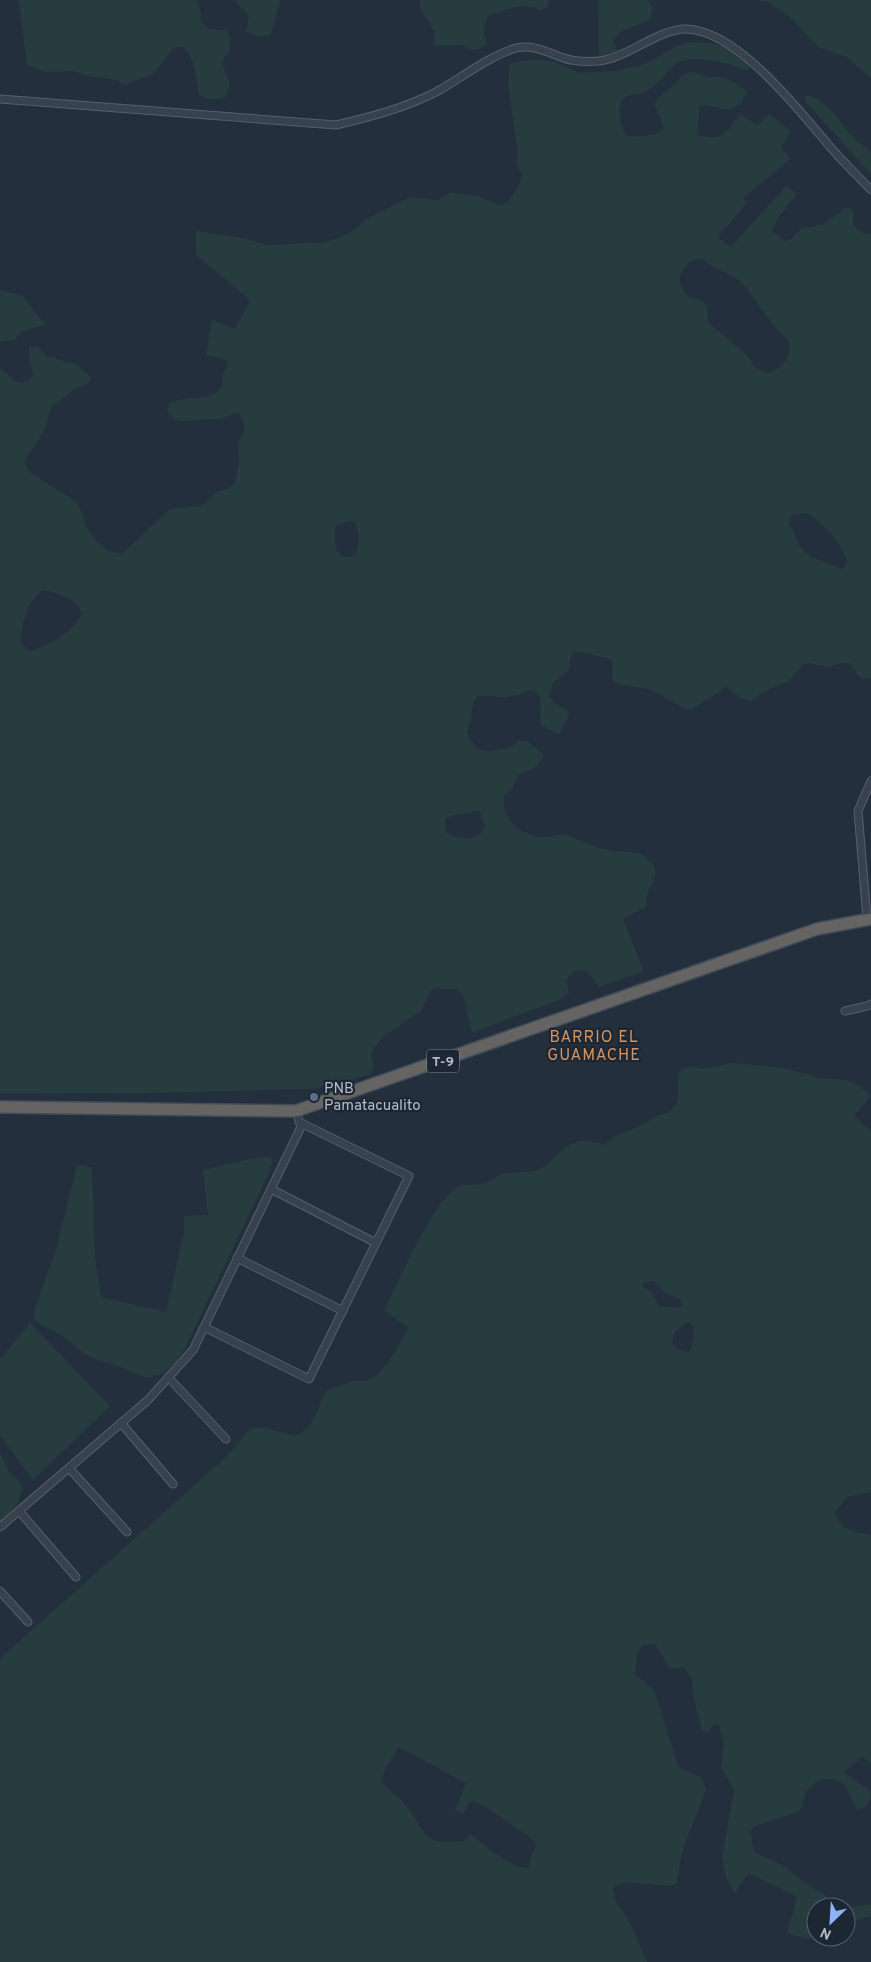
<svg xmlns="http://www.w3.org/2000/svg" width="871" height="1962" font-family="Overpass,sans-serif">
	<style>
		.green { fill: #263c3f; fill-rule: evenodd }
		.lines { fill: none; stroke-linecap: round; stroke-linejoin: round }
		.minor-casing { stroke: #565f6c; stroke-width: 9 }
		.trunk-casing { stroke: #434c59; stroke-width: 14 }
		.minor { stroke: #38414e; stroke-width: 7 }
		.trunk { stroke: #656462; stroke-width: 11 }
		.service-dot { fill: #5c6f8a; stroke: #1d2633; stroke-width: 2 }
		.labels { text-anchor: middle; stroke-width: 4.5; stroke-linejoin: round; paint-order: stroke }
		.shield { fill: #1d2633; stroke: #878f9c; stroke-width: 1 }
		.shield-label { font-size: 14px; font-weight: bold; fill: #b4bcc9 }
		.poi-label { font-size: 15px; fill: #b4bcc9; stroke: #1d2633; text-anchor: start }
		.neighbourhood-label { font-size: 16px; letter-spacing: 1px; fill: #d59563; stroke: #1d2633 }
	</style>
	<rect width="100%" height="100%" fill="#242f3e"/>
	<g class="green">
		<path d="M 16,0 L 198,0 L 201,14 L 200,20 C 207,31 215,30 227,30 L 230,38 L 230,53 L 224,57 L 223,64 L 230,84 L 225,97 L 212,100 L 199,95 C 197,79 195,59 183,47 L 176,47 L 170,52 L 153,74 L 124,85 L 117,80 L 86,76 L 73,71 L 45,72 L 27,65 L 19,2 Z"/>
		<path d="M 235,0 L 280,0 L 271,34 C 263,38 254,36 246,31 L 249,18 L 246,11 L 241,8 Z"/>
		<path d="M 420,0 L 549,0 L 547,8 L 540,10 C 521,1 505,10 487,17 L 483,31 L 487,44 C 477,50 471,53 462,45 L 434,45 L 435,32 L 420,8 Z"/>
		<polygon points="598,0 647,0 653,6 650,20 623,31 613,39 620,58 599,61"/>
		<polygon points="758,0 871,0 871,78 846,57 818,47 794,21 783,12 768,2"/>
		<path d="M 690,42 C 713,42 738,46 751,67 L 746,70 C 724,62 698,54 676,63 C 666,73 656,87 643,93 C 639,95 632,94 628,96 C 614,101 620,126 626,135 C 637,138 655,137 664,129 C 663,119 654,110 655,104 C 657,96 666,92 671,87 C 677,83 679,77 685,74 C 692,70 697,74 704,76 C 709,78 714,76 719,77 C 730,78 738,85 747,91 L 741,104 L 727,110 L 707,105 L 700,106 L 697,135 C 725,141 724,134 741,114 L 757,126 L 769,114 L 791,131 L 781,147 L 791,159 L 743,198 L 747,203 L 718,237 L 731,247 L 786,186 L 797,194 L 778,218 L 772,231 L 784,241 L 791,239 L 801,229 L 823,224 L 847,207 L 853,211 L 853,226 L 865,234 L 871,234 L 871,678 L 862,679 L 857,675 L 854,668 L 849,663 L 842,663 L 828,667 L 809,663 L 802,665 L 789,681 L 761,693 L 756,699 L 749,701 L 742,699 L 726,687 L 691,710 C 677,707 666,696 653,691 C 640,685 624,689 612,680 L 613,665 L 610,659 L 576,651 L 571,655 L 569,670 L 553,683 L 549,696 L 553,702 L 570,712 L 559,735 L 541,725 L 540,697 L 537,692 L 530,690 C 521,694 513,697 503,697 C 479,697 474,688 471,718 C 470,723 468,728 467,733 C 476,752 484,754 502,749 C 510,747 514,745 519,740 L 527,741 L 543,754 C 542,766 531,771 519,774 L 513,787 L 504,797 C 501,821 525,839 548,837 C 553,837 558,834 563,834 C 571,835 577,840 584,842 C 593,846 605,850 613,851 C 622,852 631,851 640,854 C 644,856 652,862 654,867 C 660,881 643,889 647,906 L 623,919 L 644,971 L 599,987 C 589,972 580,961 566,980 L 569,993 L 564,998 L 472,1033 L 463,995 L 458,990 L 436,988 L 430,991 L 421,1011 L 383,1037 L 374,1048 L 371,1054 L 374,1068 L 370,1074 L 335,1086 L 306,1089 L 144,1093 L 0,1094 L 0,368 C 13,377 19,392 34,375 L 29,361 L 29,347 L 37,346 L 47,356 L 75,364 L 92,378 L 88,384 L 75,389 L 51,407 L 45,429 L 27,457 L 25,463 L 28,470 L 34,475 L 78,503 L 87,528 L 96,541 L 107,550 L 122,554 L 170,509 L 200,506 L 207,502 L 216,492 L 230,488 L 235,482 L 239,461 L 238,441 C 247,433 246,420 237,413 L 218,419 L 182,421 L 175,420 L 167,411 L 169,404 C 189,393 207,405 222,387 L 223,373 L 227,367 L 227,360 L 206,355 L 212,319 L 235,329 L 250,300 L 196,255 L 196,231 L 243,238 L 269,245 L 326,242 L 341,237 L 356,229 L 365,220 L 410,197 L 439,200 L 451,192 L 480,197 L 501,206 C 513,199 518,187 523,174 L 518,169 L 517,162 L 517,148 L 510,99 L 508,86 L 510,64 L 519,61 L 542,60 L 556,62 L 579,73 L 617,71 L 648,63 L 674,47 ZM 701,258 L 713,267 L 734,277 L 745,286 L 773,325 L 789,341 C 792,358 783,367 768,373 L 755,368 L 747,355 L 708,322 L 707,308 L 704,302 L 687,296 C 685,292 680,286 680,281 C 679,269 691,259 701,258 ZM 806,513 C 823,523 843,543 847,563 L 843,569 L 811,557 L 800,547 L 789,522 L 791,515 ZM 350,521 L 354,522 C 360,532 359,544 356,554 C 335,566 333,540 336,525 ZM 43,590 C 56,592 80,600 82,614 C 70,634 52,644 30,651 L 21,644 C 20,628 29,598 43,590 ZM 475,811 L 479,811 L 485,826 C 479,842 459,841 446,832 L 445,821 L 446,818 C 456,813 466,815 475,811 Z"/>
		<path d="M 806,96 C 823,95 840,122 850,134 C 856,141 864,147 871,152 L 871,174 L 804,100 Z"/>
		<path d="M 0,290 L 23,296 L 35,313 L 45,323 C 33,332 24,325 15,340 L 0,342 Z"/>
		<path d="M 731,1063 L 776,1067 L 804,1073 L 818,1078 L 846,1080 L 859,1086 L 871,1096 L 854,1116 L 871,1131 L 871,1492 L 847,1497 L 834,1514 C 845,1532 852,1531 871,1535 L 871,1764 L 862,1757 L 844,1772 L 871,1792 C 871,1802 866,1808 857,1810 L 845,1785 L 833,1779 L 819,1780 L 806,1791 L 800,1811 L 755,1826 L 750,1831 L 754,1852 L 782,1865 L 807,1884 L 844,1907 L 816,1907 L 816,1937 L 820,1937 L 807,1939 L 787,1933 L 797,1897 L 748,1873 L 735,1894 L 726,1878 L 722,1857 L 734,1790 L 721,1767 L 724,1744 L 719,1724 L 712,1726 L 709,1732 L 702,1731 L 694,1699 L 692,1679 L 684,1668 L 669,1668 L 655,1643 L 642,1646 L 637,1653 L 635,1674 L 654,1690 L 679,1768 L 701,1777 L 706,1789 L 681,1856 L 677,1883 L 670,1886 L 626,1882 L 613,1887 L 616,1902 L 630,1922 L 647,1962 L 0,1962 L 0,1661 L 4,1655 L 225,1458 L 251,1428 L 266,1428 L 295,1436 C 317,1425 315,1411 326,1391 L 352,1381 L 366,1381 L 379,1374 L 396,1351 L 408,1328 L 384,1310 C 397,1285 435,1197 458,1187 C 467,1183 479,1186 488,1182 C 493,1180 496,1176 501,1174 C 515,1170 529,1175 542,1168 C 546,1166 550,1161 554,1158 C 572,1141 580,1137 604,1145 L 615,1136 L 644,1124 L 656,1116 L 670,1112 L 678,1101 L 678,1073 L 689,1066 L 703,1069 ZM 647,1281 L 654,1281 L 664,1292 L 681,1300 L 682,1305 L 680,1308 L 659,1306 L 652,1293 L 641,1285 ZM 687,1322 L 691,1323 C 696,1329 694,1346 689,1352 L 675,1348 L 672,1342 L 674,1333 ZM 399,1747 L 466,1783 L 455,1810 L 463,1814 L 471,1801 L 486,1807 L 532,1839 L 536,1845 L 531,1856 L 529,1868 C 506,1867 488,1846 470,1834 L 464,1841 C 417,1846 429,1832 404,1803 C 397,1795 387,1790 382,1781 L 385,1769 Z"/>
		<polygon points="265,1157 271,1158 272,1163 269,1173 184,1350 174,1364 161,1374 146,1378 113,1364 97,1360 88,1356 64,1337 34,1320 35,1309 56,1249 77,1165 92,1167 95,1258 101,1297 166,1312 184,1233 184,1216 208,1215 203,1170 254,1158"/>
		<polygon points="30,1323 110,1406 33,1480 0,1435 0,1359"/>
		<polygon points="0,1452 9,1472 20,1482 22,1490 18,1503 0,1522"/>
		<polygon points="871,1904 871,1916 850,1922 846,1928 846,1908"/>
	</g>
	<g class="lines">
		<defs>
			<g id="minor">
				<path d="M 0,99 L 336,125 C 370,117 405,108 436,92 C 463,77 487,57 516,48 C 534,43 554,56 571,60 C 584,62 596,63 609,59 C 632,53 661,29 686,29 C 738,30 800,112 832,149 C 844,163 858,176 871,190"/>
				<polyline points="867,919 858,811 871,781"/>
				<polyline points="845,1011 867,1006 871,1004"/>
				<polyline points="271,1189 376,1243"/>
				<polyline points="237,1258 343,1311"/>
				<polyline points="204,1327 309,1379 409,1176 299,1122"/>
				<polyline points="168,1377 226,1439"/>
				<polyline points="121,1423 173,1484"/>
				<polyline points="69,1468 127,1532"/>
				<polyline points="19,1511 76,1577"/>
				<polyline points="0,1527 148,1400 193,1350 301,1127 296,1111"/>
				<polyline points="0,1591 28,1622"/>
			</g>
			<polyline id="trunk" points="0,1107 296,1111 817,929 871,919"/>
		</defs>
		<use href="#minor" class="minor-casing"/>
		<use href="#trunk" class="trunk-casing"/>
		<use href="#minor" class="minor"/>
		<use href="#trunk" class="trunk"/>
	</g>
	<circle class="service-dot" cx="314" cy="1097" r="5"/>
	<g class="labels">
		<rect class="shield" x="427" y="1049.5" width="32" height="23" rx="4"/>
		<g class="shield-label">
			<text x="443" y="1066">T-9</text>
		</g>
		<g class="poi-label">
			<text x="324" y="1093">PNB<tspan x="324" dy="17">Pamatacualito</tspan></text>
		</g>
		<g class="neighbourhood-label">
			<text x="594" y="1042">BARRIO EL<tspan x="594" dy="18">GUAMACHE</tspan></text>
		</g>
	</g>
	<g transform="translate(831 1922) rotate(205)"><circle r="24" fill="#1d2633" stroke="#59626f"/>
	<path d="M0-4L9 19L0 12L-9 19Z" fill="#8ab4f8"/>
	<text y="-8" font-size="14" font-weight="bold" text-anchor="middle" fill="#b4bcc9">N</text>
	</g>
</svg>
